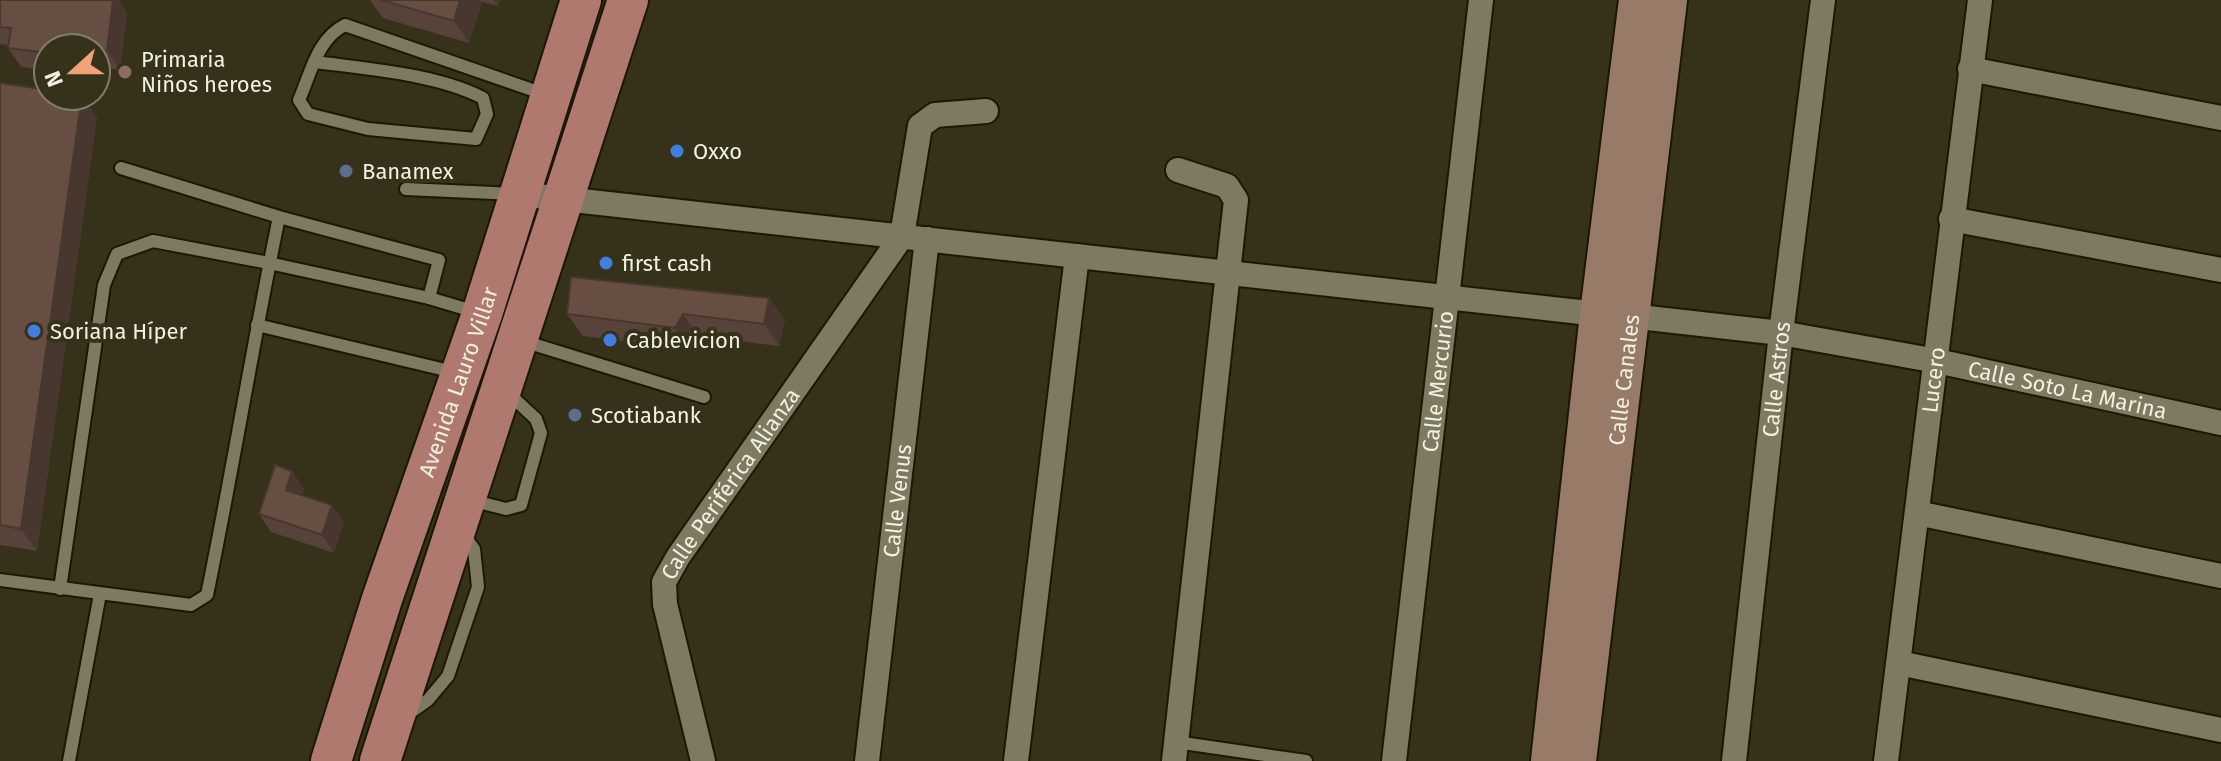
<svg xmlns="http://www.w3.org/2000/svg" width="2221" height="761" font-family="'Fira Sans',sans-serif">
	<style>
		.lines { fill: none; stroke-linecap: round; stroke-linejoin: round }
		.lane-casing { stroke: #1c1804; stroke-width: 16 }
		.street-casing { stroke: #1c1804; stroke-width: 28 }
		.secondary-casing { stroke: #1c1804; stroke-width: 40 }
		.primary-casing { stroke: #1c1804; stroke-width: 44 }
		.lane { stroke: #7e7a61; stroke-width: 12 }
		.street { stroke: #7e7a61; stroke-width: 24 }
		.secondary { stroke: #977a68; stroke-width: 36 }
		.primary { stroke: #b0796f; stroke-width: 40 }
		.wall { fill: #58433a }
		.shaded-wall { fill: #47372f }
		.building { fill: #664e43; stroke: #47372f; stroke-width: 2 }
		.education-dot { fill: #8d6e63; stroke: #35311a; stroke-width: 3 }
		.shop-dot { fill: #3f7fe0; stroke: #35311a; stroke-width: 3 }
		.service-dot { fill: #5c6f8a; stroke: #35311a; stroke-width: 3 }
		.labels { text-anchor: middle; stroke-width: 8; stroke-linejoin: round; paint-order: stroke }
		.poi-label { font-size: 22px; fill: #f2f0e2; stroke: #35311a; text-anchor: start }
		.street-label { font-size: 22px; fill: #f2f0e2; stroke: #35311a }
	</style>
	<rect width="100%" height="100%" fill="#35311a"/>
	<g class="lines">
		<defs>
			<g id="lane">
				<path d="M 316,62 C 367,69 437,74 483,98 L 487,114 L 476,139 L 368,129 L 308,114 L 299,100 C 311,73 317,39 345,25 L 547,95"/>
				<polyline points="121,168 279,217 439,260 429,298"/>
				<polyline points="406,189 516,194"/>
				<polyline points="257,325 458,373"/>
				<polyline points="523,341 704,397"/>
				<polyline points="470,500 506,509 521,505 541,433 536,419 507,392"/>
				<path d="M 0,580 L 191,605 L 207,595 C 233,469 253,342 279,217"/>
				<polyline points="60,589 104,285 117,254 153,241 269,263 429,298 476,312"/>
				<polyline points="408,714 428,700 448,676 478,587 474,549 463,534"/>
				<polyline points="1176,742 1306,761"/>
				<polyline points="69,761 100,594"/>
			</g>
			<g id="street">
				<polyline points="1970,69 2221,118"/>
				<polyline points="519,194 1598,314"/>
				<polyline points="1951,219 2221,270"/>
				<path id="s1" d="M 1630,316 L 1781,333 L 1937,361 L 2221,423"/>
				<polyline points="1917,513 2221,576"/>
				<polyline points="1899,663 2221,730"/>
				<path id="s2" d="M 703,761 L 665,604 L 664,582 L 678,557 L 902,236 L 920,126 L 935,115 L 986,111"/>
				<path id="s3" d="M 867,761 L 927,239"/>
				<polyline points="1016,761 1077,256"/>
				<polyline points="1174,761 1236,200 1227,186 1178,170"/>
				<path id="s4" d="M 1394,761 L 1481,0"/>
				<path id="s5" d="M 1734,761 L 1781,333 L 1823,0"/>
				<path id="s6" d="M 1886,761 L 1980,0"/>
			</g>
			<g id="secondary">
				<polyline points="1549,761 1598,314 1637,0"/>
				<path id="s7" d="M 1578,761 L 1669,0"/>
			</g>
			<g id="primary">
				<path id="s8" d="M 331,761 L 382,599 L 482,314 L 581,0"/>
				<polyline points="380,761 628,0"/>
			</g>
		</defs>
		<use href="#lane" class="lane-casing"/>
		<use href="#street" class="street-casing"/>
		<use href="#secondary" class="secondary-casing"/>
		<use href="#primary" class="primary-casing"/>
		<use href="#lane" class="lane"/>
		<use href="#street" class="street"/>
		<use href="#secondary" class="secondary"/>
		<use href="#primary" class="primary"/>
	</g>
	<g class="wall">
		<polygon points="0,0 127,12 120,70 96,66 96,48 48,48 48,70 21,67 8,48 9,45 0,44"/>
		<polygon points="370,0 500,0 498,6 482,2 469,43 383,18"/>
		<polygon points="0,83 97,117 37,551 0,545"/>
		<polygon points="769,298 785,320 779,346 698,336 690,350 583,336 567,314"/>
		<polygon points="304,488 302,495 344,522 334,553 271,532 259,514"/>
	</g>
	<g class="shaded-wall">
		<polygon points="113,0 119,0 127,12 120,70 107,51"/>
		<polygon points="460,0 480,0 482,2 469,43 454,21"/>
		<polygon points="493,0 500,0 498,6"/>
		<polygon points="82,96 97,117 37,551 21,529"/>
		<polygon points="769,298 785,320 779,346 764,324"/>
		<polygon points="683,314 698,336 690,350 675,328"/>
		<polygon points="292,471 304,488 298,507 286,490"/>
		<polygon points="332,505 344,522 334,553 322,535"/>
	</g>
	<g class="building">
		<polygon points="0,0 113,0 107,51 96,50 96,48 69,46 69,48 48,48 48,53 8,48 11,28 0,27"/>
		<polygon points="381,0 460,0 454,21"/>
		<polygon points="0,83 48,90 48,96 82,96 21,529 0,525"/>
		<polygon points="571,277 769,298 764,324 683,314 675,328 567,314"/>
		<polygon points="275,465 292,471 286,490 332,505 322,535 259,514"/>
	</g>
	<circle class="education-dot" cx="125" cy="72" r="8"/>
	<g class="shop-dot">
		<circle cx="677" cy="151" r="8"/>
		<circle cx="606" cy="263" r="8"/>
		<circle cx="34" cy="331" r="8"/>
		<circle cx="610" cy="340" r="8"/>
	</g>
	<g class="service-dot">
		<circle cx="346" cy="171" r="8"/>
		<circle cx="575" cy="415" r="8"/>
	</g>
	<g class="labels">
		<g class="poi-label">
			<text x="141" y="67">Primaria<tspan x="141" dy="25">Niños heroes</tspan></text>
			<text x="693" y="159">Oxxo</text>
			<text x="362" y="179">Banamex</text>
			<text x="622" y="271">first cash</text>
			<text x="50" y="339">Soriana Híper</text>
			<text x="626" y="348">Cablevicion</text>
			<text x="591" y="423">Scotiabank</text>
		</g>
		<g class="street-label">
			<text dy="8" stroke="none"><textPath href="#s4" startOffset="382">Calle Mercurio</textPath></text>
			<text dy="8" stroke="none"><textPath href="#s7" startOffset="384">Calle Canales</textPath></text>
			<text dy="8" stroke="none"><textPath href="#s5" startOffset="384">Calle Astros</textPath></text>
			<text dy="8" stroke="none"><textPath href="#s8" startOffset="400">Avenida Lauro Villar</textPath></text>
			<text dy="8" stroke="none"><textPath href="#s6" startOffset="384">Lucero</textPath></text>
			<text dy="8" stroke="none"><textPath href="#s1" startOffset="444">Calle Soto La Marina</textPath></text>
			<text dy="8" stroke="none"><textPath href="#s2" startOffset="302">Calle Periférica Alianza</textPath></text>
			<text dy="8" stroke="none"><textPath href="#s3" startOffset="262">Calle Venus</textPath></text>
		</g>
	</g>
	<g transform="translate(72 72) rotate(249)"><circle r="38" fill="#35311a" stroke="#817d6a" stroke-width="2"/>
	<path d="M0-6L14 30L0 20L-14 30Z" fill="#efa377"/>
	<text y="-12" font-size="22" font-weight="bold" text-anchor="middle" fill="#f2f0e2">N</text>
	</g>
</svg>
